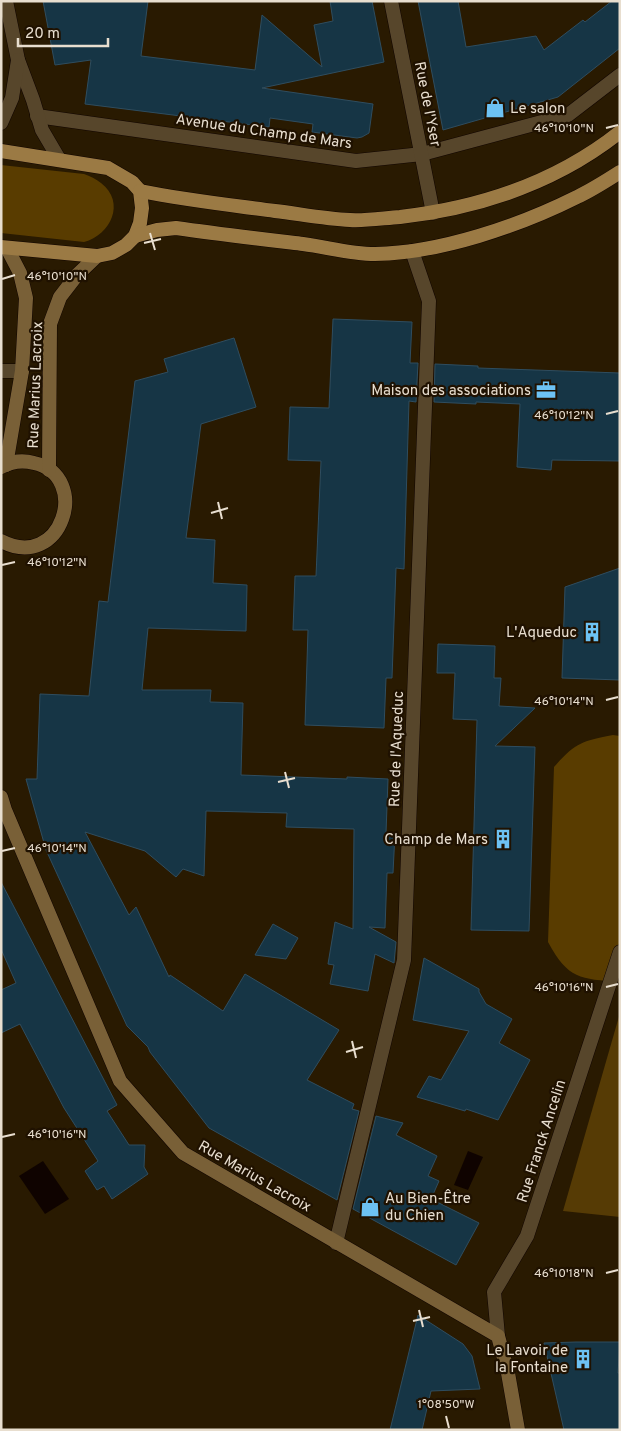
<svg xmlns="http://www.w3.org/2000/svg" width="621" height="1431" font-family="Overpass,sans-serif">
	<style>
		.green { fill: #593c00 }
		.forest { fill: #563b05 }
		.water { fill: #0f0300 }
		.building { fill: #163545; stroke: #2f4d5f }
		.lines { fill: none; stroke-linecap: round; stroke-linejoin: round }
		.service-casing { stroke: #110500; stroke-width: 15 }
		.minor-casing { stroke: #110500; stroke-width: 15 }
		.secondary-casing { stroke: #110500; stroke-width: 15 }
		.primary-casing { stroke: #110500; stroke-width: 15 }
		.service { stroke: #57462b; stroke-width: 14 }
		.minor { stroke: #57462b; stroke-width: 14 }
		.secondary { stroke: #796037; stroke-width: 14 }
		.primary { stroke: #9b7a44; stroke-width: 14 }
		.ticks { fill: none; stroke: #e8decf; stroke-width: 2 }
		.labels { text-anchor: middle; stroke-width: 4.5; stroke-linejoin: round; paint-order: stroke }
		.street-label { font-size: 15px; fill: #e8decf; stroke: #1f1100 }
		.poi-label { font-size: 15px; fill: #e8decf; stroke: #1f1100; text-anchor: end }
		.ticks-label { font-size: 12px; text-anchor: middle; fill: #e8decf; stroke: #1f1100; stroke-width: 4.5; stroke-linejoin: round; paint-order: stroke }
	</style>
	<rect width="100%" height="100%" fill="#291a01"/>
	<g class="green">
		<path d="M 1,165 L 84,174 C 90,176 96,179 101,183 C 126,202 111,235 84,242 L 1,233 Z"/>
		<path d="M 613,735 L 620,736 L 620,982 C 580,979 568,979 548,942 L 554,767 C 575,743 582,741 613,735 Z"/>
	</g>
	<polygon class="forest" points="620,1013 620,1217 563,1211"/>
	<g class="water">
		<polygon points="468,1151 483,1157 468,1190 454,1185"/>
		<polygon points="43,1161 69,1199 45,1214 19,1176"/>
	</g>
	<g class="building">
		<polygon points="43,1 148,1 141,56 255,70 262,15 322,67 314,25 333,21 330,1 372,1 384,62 262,88 373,104 369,133 362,137 357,138 312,132 313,124 270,118 269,127 85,104 91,60 55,65"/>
		<polygon points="418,1 458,1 466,47 536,36 544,50 583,20 585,22 612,1 620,1 620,48 558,97 443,130"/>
		<polygon points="333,319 412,322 410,363 418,363 416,402 409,401 404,569 396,568 392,678 386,678 384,728 305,725 308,630 293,630 295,576 316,576 321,461 288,460 290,407 329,408"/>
		<polygon points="234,338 256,407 201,424 186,538 215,540 213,583 247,585 246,631 148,628 142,690 211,690 210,702 243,703 241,775 347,779 347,777 388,779 386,833 395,833 393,873 387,873 385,928 369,927 396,942 394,963 375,954 368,991 330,984 334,965 328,964 335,922 353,929 354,829 286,827 287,813 206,811 204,876 183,869 176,877 145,851 85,832 129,915 136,907 169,977 170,975 223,1011 245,974 339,1030 307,1080 354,1104 352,1109 359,1111 337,1200 209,1128 150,1052 148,1047 127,1026 46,850 26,779 37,779 40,694 89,696 99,601 108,602 135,381 168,372 164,359"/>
		<polygon points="435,364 478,366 478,368 620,373 620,461 552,460 551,470 517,467 520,404 476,402 476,404 434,402"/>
		<polygon points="620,568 620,680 562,678 565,587"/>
		<polygon points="438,644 495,646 494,678 501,678 499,706 535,708 495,746 535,747 529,931 471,930 477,720 453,719 455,673 437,673"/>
		<polygon points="1,882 117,1105 107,1111 129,1145 145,1145 144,1167 148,1174 112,1199 104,1186 97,1190 85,1171 98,1161 64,1108 20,1024 1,1033 1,990 16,983 1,949"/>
		<polygon points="273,924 298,938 286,959 255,955"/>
		<polygon points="424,958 479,989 479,992 486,1004 512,1019 499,1043 530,1060 498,1120 466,1109 465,1111 417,1097 429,1076 441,1080 469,1031 413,1020"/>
		<polygon points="376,1116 403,1123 396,1135 437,1156 428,1176 439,1181 431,1199 479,1223 456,1265 353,1209"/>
		<polygon points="418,1315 463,1344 472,1356 480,1389 431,1391 422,1430 390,1430"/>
		<polygon points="576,1342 620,1342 618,1373 620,1373 620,1430 564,1430 544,1343"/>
	</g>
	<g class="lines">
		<defs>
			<polyline id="service" points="37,116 356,161 422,154 568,115 620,75"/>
			<g id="minor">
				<polyline points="6,1 18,60 33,100 42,130 59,159"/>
				<polyline points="391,1 433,213"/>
				<polyline points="1,123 12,98 18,60"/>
				<polyline points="1,371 22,371"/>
				<polyline points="336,1243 404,960 429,301 412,251"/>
				<polyline points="498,1336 494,1292 527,1236 620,952"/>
			</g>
			<g id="secondary">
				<polyline points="6,465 22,371 26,298 20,273 7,248"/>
				<path d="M 1,467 C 12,461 23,460 34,463 C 92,476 62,573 1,541"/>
				<polyline points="49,470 50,324 60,297 77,275 97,256"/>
				<polyline points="1,797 5,810 120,1081 183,1153 498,1336 508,1373 518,1430"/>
			</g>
			<g id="primary">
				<polyline points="1,151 108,168 132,182 140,191 142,208 140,223 135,236 126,245 112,253 97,256 1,247"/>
				<path d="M 140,191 C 185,200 230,205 275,211 C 300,214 325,219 350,220 C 366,221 384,218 400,217 C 479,208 557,182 620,132"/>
				<path d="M 135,236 L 157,230 L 176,228 C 218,234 261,239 303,244 C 327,247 350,254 375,254 C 440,253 519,226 577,197 C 592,190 606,181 620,172"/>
			</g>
		</defs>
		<use href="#service" class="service-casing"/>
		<use href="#minor" class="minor-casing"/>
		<use href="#secondary" class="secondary-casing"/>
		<use href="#primary" class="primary-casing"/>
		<use href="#service" class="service"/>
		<use href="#minor" class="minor"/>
		<use href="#secondary" class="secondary"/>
		<use href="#primary" class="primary"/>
	</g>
	<path class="ticks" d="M 606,128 L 618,125M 150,233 L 155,250M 144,243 L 161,239M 2,279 L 15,275M 606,414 L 618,411M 218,502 L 222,519M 211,513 L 228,508M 2,565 L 15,562M 606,700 L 618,697M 285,772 L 289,788M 278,782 L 295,778M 2,851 L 15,848M 606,987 L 618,984M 352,1041 L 356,1058M 346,1052 L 363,1047M 2,1137 L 15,1134M 606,1273 L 618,1270M 419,1310 L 423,1327M 413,1321 L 430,1317M 446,1416 L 449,1428"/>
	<defs>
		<symbol id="shop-bare" viewBox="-9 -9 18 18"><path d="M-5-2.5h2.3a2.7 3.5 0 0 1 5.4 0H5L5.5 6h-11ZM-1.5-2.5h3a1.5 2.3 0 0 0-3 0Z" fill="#6dc2f3" stroke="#1f1100" stroke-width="2.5" paint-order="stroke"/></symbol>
		<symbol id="office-bare" viewBox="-9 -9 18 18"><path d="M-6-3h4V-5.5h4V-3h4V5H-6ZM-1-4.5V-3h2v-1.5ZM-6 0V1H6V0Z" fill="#6dc2f3" stroke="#1f1100" stroke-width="2.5" paint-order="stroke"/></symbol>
		<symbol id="building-bare" viewBox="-9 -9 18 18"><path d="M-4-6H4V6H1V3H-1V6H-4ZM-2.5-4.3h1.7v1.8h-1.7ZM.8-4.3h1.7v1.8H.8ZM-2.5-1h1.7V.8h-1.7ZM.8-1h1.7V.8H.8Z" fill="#6dc2f3" stroke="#1f1100" stroke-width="2.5" paint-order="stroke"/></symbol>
	</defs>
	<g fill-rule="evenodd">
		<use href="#shop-bare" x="481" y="94" width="28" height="28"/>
		<use href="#office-bare" x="532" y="376" width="28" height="28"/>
		<use href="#building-bare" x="578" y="618" width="28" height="28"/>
		<use href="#building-bare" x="489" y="825" width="28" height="28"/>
		<use href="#shop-bare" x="356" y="1193" width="28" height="28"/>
		<use href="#building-bare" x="569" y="1345" width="28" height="28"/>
	</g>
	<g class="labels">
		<g class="street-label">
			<text transform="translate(428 104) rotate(79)" y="5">Rue de l'Yser</text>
			<text transform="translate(264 131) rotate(8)" y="5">Avenue du Champ de Mars</text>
			<text transform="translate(35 385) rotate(-88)" y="5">Rue Marius Lacroix</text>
			<text transform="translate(396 749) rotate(-88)" y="5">Rue de l'Aqueduc</text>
			<text transform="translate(541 1141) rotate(-72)" y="5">Rue Franck Ancelin</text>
			<text transform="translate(255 1176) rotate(30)" y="5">Rue Marius Lacroix</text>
		</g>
		<g class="poi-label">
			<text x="510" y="113" text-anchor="start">Le salon</text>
			<text x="531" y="395">Maison des associations</text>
			<text x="577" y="637">L'Aqueduc</text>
			<text x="488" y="844">Champ de Mars</text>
			<text x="385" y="1203" text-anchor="start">Au Bien-Être<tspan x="385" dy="17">du Chien</tspan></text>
			<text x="568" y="1355">Le Lavoir de<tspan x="568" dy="17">la Fontaine</tspan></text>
		</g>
	</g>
	<g class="ticks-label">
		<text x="564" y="132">46°10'10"N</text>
		<text x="57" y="280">46°10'10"N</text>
		<text x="564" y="419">46°10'12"N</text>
		<text x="57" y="566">46°10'12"N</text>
		<text x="564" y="705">46°10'14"N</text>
		<text x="57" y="852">46°10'14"N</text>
		<text x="564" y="991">46°10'16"N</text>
		<text x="57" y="1138">46°10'16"N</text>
		<text x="564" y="1277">46°10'18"N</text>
		<text x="446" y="1408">1°08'50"W</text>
	</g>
	<rect width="621" height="1431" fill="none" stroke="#e8decf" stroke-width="5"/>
	<path d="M18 38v8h90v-8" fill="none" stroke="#e8decf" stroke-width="2.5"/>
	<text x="25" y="38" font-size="15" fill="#e8decf" stroke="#1f1100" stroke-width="4" paint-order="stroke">20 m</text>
</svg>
